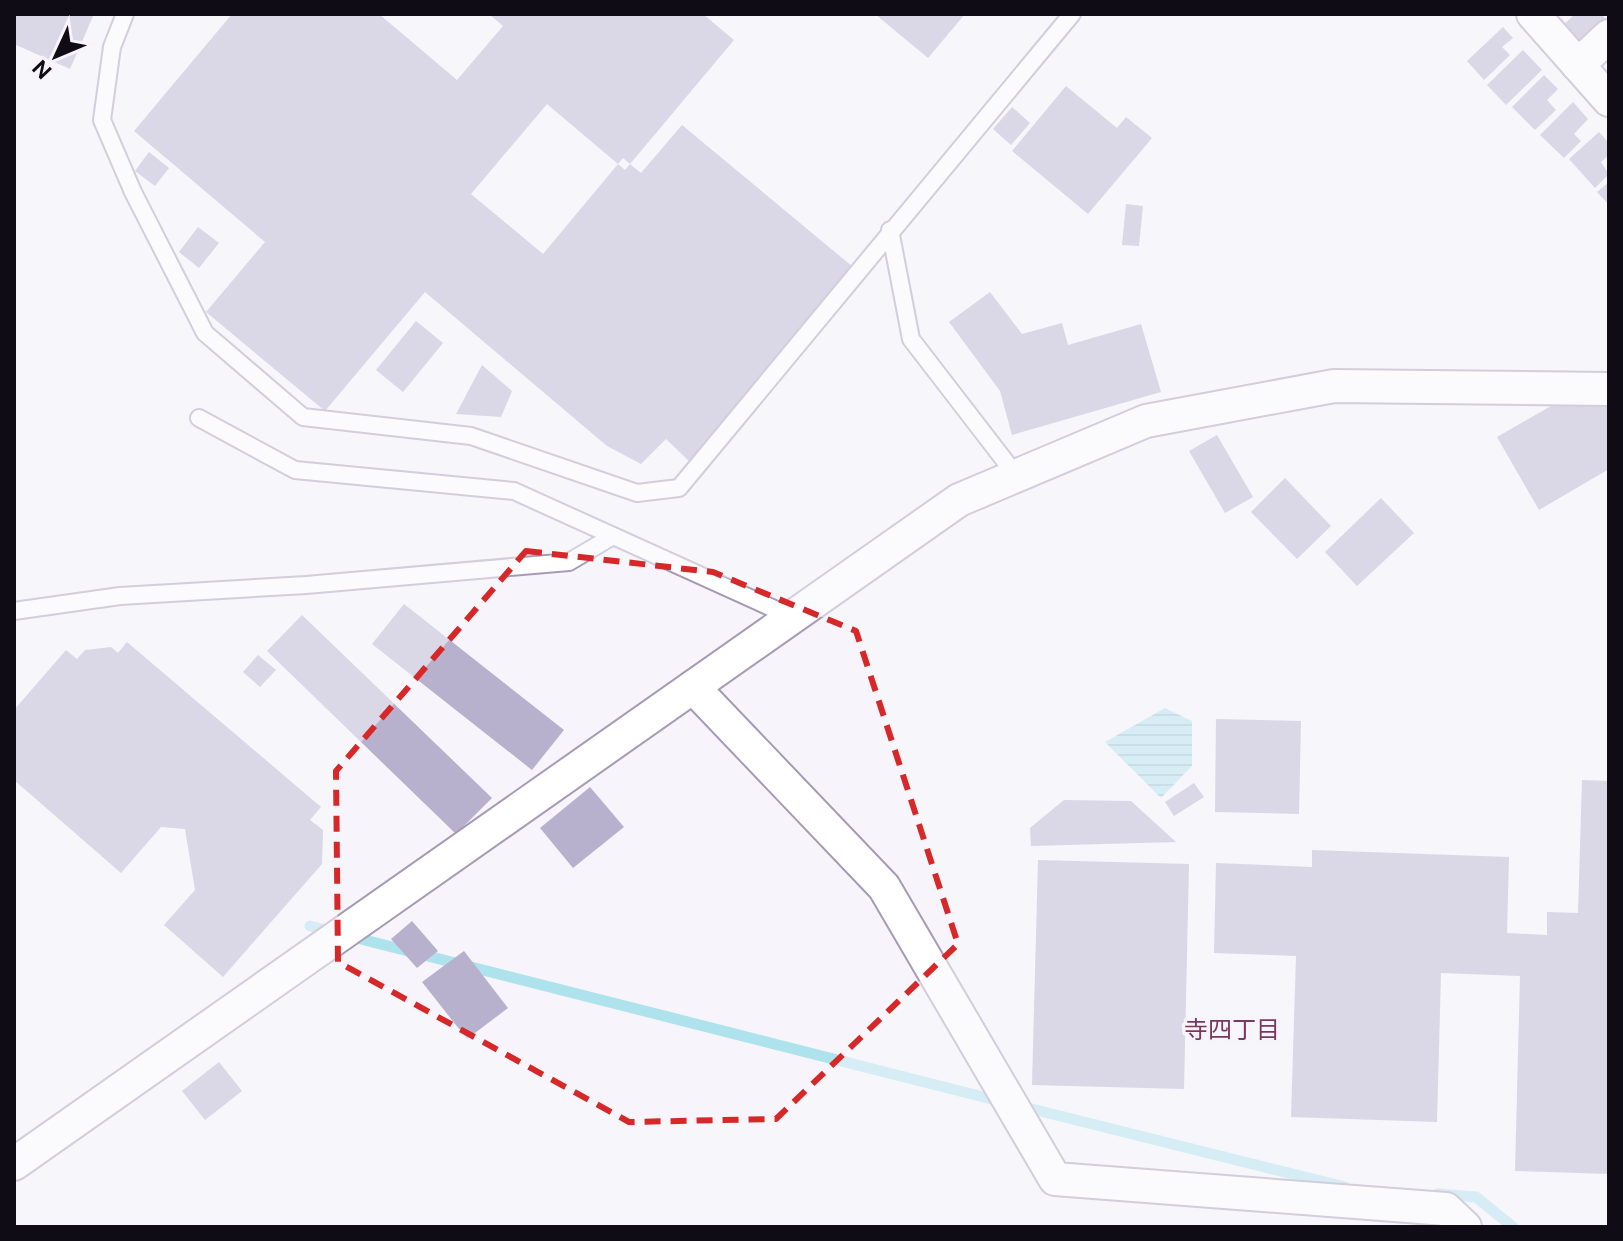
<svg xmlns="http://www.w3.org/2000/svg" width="1623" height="1241" font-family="'DM Sans','Noto Sans JP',sans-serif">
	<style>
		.water { fill: url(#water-rules) }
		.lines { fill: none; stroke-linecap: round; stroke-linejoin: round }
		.stream { stroke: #aee3ee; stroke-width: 11 }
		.building { fill: #b7b1ce; fill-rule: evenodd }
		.lane-casing { stroke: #a69bb7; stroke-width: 20 }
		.street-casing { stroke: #a69bb7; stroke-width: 36 }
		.lane { stroke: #fff; stroke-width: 16 }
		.street { stroke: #fff; stroke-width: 32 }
		.marked { fill: none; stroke: #d62828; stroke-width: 6; stroke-dasharray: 16 10; stroke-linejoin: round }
		.labels { text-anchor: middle; stroke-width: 7; stroke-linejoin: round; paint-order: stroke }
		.neighbourhood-label { font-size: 24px; fill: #78395e; stroke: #f7f5fb }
	</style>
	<defs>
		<pattern id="water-rules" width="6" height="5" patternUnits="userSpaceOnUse" patternTransform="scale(2)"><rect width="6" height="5" fill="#aee3ee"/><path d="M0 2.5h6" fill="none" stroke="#95c2cb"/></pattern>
	</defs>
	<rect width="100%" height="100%" fill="#f7f5fb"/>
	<polygon class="water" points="1165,708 1192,721 1192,766 1161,798 1105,742"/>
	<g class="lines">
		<g class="stream">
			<polyline points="310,926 333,932"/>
			<polyline points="349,936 1003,1102"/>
			<polyline points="1020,1106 1345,1187"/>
			<polyline points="1438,1194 1476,1197 1513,1227"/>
		</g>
	</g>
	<g class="building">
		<polygon points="14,14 94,14 70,69 14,44"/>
		<path d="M 232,14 L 379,14 L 457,80 L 503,26 L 489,14 L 703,14 L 734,40 L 630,164 L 641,173 L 682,125 L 853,267 L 690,462 L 666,439 L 641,464 L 607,446 L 425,292 L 325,411 L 206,312 L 265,242 L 134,131 ZM 547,104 L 618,164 L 543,254 L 471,194 ZM 623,158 L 630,164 L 625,170 L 618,164 Z"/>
		<polygon points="875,14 965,14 928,58"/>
		<polygon points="1575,14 1601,14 1609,22 1582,55 1558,30"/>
		<polygon points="1503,27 1513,38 1502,47 1510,55 1484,80 1467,61"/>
		<polygon points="1523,50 1542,70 1506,105 1487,85"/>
		<polygon points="1544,75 1558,89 1547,100 1556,110 1535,130 1512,107"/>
		<polygon points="1066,86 1117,128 1126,117 1152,138 1088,214 1012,151"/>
		<polygon points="1573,102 1588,119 1574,134 1581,141 1564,158 1540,135"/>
		<polygon points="1012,107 1030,123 1011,145 993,129"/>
		<polygon points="1599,132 1609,143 1609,155 1601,162 1609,174 1595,188 1569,159"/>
		<polygon points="149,152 169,168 155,186 135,171"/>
		<polygon points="1609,182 1609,205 1597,192"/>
		<polygon points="1126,204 1143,206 1139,246 1122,245"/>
		<polygon points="198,227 219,243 199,268 179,252"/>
		<polygon points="990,292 1022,334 1062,323 1068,345 1141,324 1161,392 1012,435 1000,391 949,322"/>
		<polygon points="416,321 443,343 403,392 376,370"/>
		<polygon points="482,365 512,391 501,417 456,414"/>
		<polygon points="1558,402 1609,407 1609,469 1539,510 1497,437"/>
		<polygon points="1217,435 1253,497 1225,513 1189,451"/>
		<polygon points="1285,478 1331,526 1297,559 1251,512"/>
		<polygon points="1381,498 1414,533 1357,586 1325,552"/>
		<polygon points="404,604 564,730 532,770 372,644"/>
		<polygon points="302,615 492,798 456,834 267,651"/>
		<polygon points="127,642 321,807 310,820 323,830 322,864 223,977 164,925 195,890 185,829 161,827 121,873 14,780 14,710 66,650 77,659 85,650 111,647 118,653"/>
		<polygon points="258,655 276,670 260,687 243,672"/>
		<polygon points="1216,719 1301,721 1299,814 1215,812"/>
		<polygon points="1582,780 1609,781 1609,1174 1515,1171 1520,976 1441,973 1437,1122 1291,1117 1296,956 1214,953 1216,863 1312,867 1312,850 1509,857 1507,933 1547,935 1547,912 1578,913"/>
		<polygon points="1194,783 1204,797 1174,816 1165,802"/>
		<polygon points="590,787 624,827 573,868 540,828"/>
		<polygon points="1064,800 1131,801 1176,842 1031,846 1030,828"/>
		<polygon points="1038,860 1189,864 1184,1089 1032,1085"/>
		<polygon points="412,921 438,951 417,968 391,939"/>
		<polygon points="464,951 508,1008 467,1039 422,982"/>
		<polygon points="219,1062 242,1091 205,1120 182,1091"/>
	</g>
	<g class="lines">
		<defs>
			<g id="lane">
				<polyline points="125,14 112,47 102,120 133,192 205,333 303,417 471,436 637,493 679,488 1072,14"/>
				<polyline points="890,230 911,339 1015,474"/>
				<polyline points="199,418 295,470 514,491 792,617"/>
				<polyline points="14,611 120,596 306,585 569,562 613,536"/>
			</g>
			<g id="street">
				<polyline points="1533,14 1609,100"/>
				<polyline points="1578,65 1609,36"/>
				<polyline points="693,687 884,887 1055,1179 1446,1209 1465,1227"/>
				<polyline points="14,1164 959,500 1146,421 1334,386 1609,389"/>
			</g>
		</defs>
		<use href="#lane" class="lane-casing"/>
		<use href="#street" class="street-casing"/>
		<use href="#lane" class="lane"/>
		<use href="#street" class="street"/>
	</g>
	<path d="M0 0H1623V1241H0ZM 526,551 L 713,572 L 856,631 L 958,944 L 776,1119 L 629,1122 L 338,962 L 336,771 Z" fill="#f7f5fb" fill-opacity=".55" fill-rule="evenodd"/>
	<path class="marked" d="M 526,551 L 713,572 L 856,631 L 958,944 L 776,1119 L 629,1122 L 338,962 L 336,771 Z"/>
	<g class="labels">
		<g class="neighbourhood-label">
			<text x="1232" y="1038">寺四丁目</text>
		</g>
	</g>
	<rect width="1623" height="1241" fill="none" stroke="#100c16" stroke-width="32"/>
	<g transform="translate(56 56) rotate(226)" stroke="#f7f5fb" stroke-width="6" paint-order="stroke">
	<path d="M0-6L14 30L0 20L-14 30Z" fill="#100c16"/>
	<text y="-12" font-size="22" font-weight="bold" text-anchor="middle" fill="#100c16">N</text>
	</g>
</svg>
